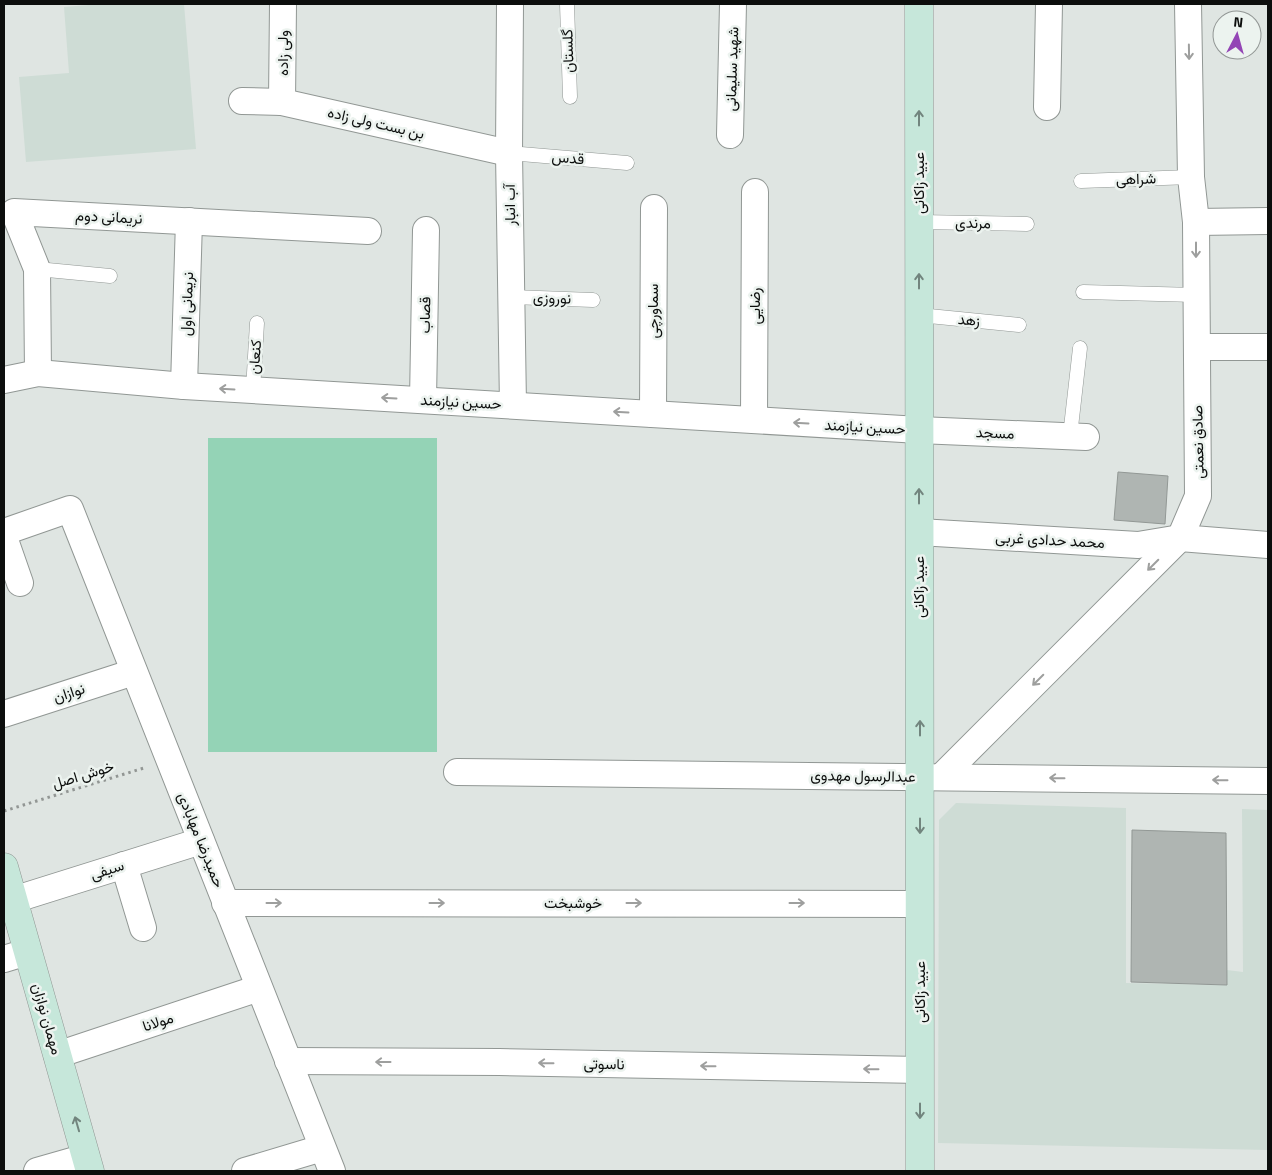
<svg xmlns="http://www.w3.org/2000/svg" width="1272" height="1175" font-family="'Titillium Web',Vazirmatn,sans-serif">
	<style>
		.built { fill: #cedcd5 }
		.green { fill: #94d3b6 }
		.building { fill: #afb5b2; stroke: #929895 }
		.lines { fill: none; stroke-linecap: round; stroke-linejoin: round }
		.lane-casing { stroke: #919794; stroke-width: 15 }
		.street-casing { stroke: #919794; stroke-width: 28 }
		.secondary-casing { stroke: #919794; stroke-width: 29 }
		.path { stroke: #929694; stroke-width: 3; stroke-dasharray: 2.5 4; stroke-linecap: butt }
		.lane { stroke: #fff; stroke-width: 14 }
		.street { stroke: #fff; stroke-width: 26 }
		.secondary { stroke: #c6e7da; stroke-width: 28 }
		.oneway { stroke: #9e9f9e }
		.oneway2 { stroke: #72857e }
		.labels { text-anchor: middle; stroke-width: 5; stroke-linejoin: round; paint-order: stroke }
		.street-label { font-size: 15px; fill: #0c0e0d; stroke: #ecf3ef }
	</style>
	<rect width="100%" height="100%" fill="#dfe5e2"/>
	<g class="built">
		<polygon points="101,4 184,4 196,149 26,162 19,77 69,73 64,7"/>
		<polygon points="956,803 1126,808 1126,983 1227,985 1227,970 1243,972 1242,809 1268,810 1268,1150 938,1143 939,820"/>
	</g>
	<rect class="green" x="208" y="438" width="229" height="314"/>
	<g class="building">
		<polygon points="1118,472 1168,476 1165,524 1114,520"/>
		<polygon points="1132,830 1226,833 1227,985 1131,982"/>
	</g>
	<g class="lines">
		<defs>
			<g id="lane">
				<polyline points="567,4 570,97"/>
				<polyline points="509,153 627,163"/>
				<polyline points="1081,181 1191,177"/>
				<polyline points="919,222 1027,224"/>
				<polyline points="37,269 110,276"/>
				<polyline points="1083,292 1196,295"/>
				<polyline points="512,297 593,300"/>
				<polyline points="919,315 1019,325"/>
				<polyline points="253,390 257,323"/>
				<polyline points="1070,436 1080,348"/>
			</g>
			<g id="street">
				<polyline points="510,4 509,153 513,405"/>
				<polyline points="242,101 282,102 509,153"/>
				<polyline points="282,102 283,4"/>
				<polyline points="1047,107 1049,4"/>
				<polyline points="730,135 733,4"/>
				<polyline points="1196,222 1268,221"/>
				<polyline points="1197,347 1268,347"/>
				<polyline points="38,373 37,269 14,212 368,231"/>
				<polyline points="4,380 38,373 184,386 919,430 1086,437"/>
				<polyline points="184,386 189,221"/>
				<polyline points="423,400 426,230"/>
				<polyline points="653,414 654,208"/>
				<polyline points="754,420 755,192"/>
				<polyline points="4,532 70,509 332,1171"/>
				<polyline points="919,532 1138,545 1180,538 1268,545"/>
				<polyline points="4,537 20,583"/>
				<polyline points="4,714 134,672"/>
				<polyline points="457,772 1268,781"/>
				<polyline points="941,777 1180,538 1198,496 1196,222 1191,177 1188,4"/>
				<polyline points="124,865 143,928"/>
				<polyline points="13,900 201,841"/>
				<polyline points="225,903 920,904"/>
				<polyline points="4,959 27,952"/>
				<polyline points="57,1055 259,988"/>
				<polyline points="288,1061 499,1062 920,1070"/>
				<polyline points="37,1171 86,1157"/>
				<polyline points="245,1171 322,1148"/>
			</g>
			<g id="secondary">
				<polyline points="919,4 920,1171"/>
				<polyline points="4,867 90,1171"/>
			</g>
		</defs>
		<use href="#lane" class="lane-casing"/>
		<use href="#street" class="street-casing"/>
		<use href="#secondary" class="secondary-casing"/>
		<polyline class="path" points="4,811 144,768"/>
		<use href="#lane" class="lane"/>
		<use href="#street" class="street"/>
		<use href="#secondary" class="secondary"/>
	</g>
	<defs><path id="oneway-shaft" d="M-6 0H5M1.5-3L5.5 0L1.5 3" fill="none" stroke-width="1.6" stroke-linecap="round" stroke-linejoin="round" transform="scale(1.25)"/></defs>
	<g class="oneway">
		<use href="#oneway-shaft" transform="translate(1189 52) rotate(89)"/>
		<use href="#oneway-shaft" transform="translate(1196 250) rotate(90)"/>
		<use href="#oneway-shaft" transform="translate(227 389) rotate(-177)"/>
		<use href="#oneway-shaft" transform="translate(389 398) rotate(-177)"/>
		<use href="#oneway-shaft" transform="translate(621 412) rotate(-177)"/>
		<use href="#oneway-shaft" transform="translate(801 423) rotate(-177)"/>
		<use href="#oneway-shaft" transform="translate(1153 565) rotate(135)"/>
		<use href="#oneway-shaft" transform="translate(1038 680) rotate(135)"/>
		<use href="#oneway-shaft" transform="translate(1057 778) rotate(-179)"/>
		<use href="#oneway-shaft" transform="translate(1220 780) rotate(-179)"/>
		<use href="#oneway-shaft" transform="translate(274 903)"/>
		<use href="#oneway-shaft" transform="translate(437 903)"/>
		<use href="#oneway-shaft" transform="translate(634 903)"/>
		<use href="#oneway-shaft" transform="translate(797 903)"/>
		<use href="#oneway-shaft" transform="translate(383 1062) rotate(-180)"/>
		<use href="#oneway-shaft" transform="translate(546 1063) rotate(-179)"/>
		<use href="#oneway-shaft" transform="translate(708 1066) rotate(-179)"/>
		<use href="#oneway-shaft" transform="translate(871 1069) rotate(-179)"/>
	</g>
	<g class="oneway2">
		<use href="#oneway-shaft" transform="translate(919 118) rotate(-90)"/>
		<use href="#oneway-shaft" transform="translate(919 281) rotate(-90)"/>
		<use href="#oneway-shaft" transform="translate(919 496) rotate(-90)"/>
		<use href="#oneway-shaft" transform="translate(920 728) rotate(-90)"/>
		<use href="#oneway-shaft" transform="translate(920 826) rotate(90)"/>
		<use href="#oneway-shaft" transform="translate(920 1111) rotate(90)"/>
		<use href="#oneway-shaft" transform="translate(77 1124) rotate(-106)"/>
	</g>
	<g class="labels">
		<g class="street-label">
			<text transform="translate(568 51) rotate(-92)" y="5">گلستان</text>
			<text transform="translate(283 53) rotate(-90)" y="5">ولی زاده</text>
			<text transform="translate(732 69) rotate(-88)" y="5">شهید سلیمانی</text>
			<text transform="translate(376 123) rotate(13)" y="5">بن بست ولی زاده</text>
			<text transform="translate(568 158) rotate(5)" y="5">قدس</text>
			<text transform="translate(1136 179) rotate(-2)" y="5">شراهی</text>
			<text transform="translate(919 183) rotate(-90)" y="5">عبید زاکانی</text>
			<text transform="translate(510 205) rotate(-91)" y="5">آب انبار</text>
			<text transform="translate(109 217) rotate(3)" y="5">نریمانی دوم</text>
			<text transform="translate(973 223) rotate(1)" y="5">مرندی</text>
			<text transform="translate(552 298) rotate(2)" y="5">نوروزی</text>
			<text transform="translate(187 304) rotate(-88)" y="5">نریمانی اول</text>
			<text transform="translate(755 306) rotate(-90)" y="5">رضایی</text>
			<text transform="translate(653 311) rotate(-90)" y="5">سماورچی</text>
			<text transform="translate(425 315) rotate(-89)" y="5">قصاب</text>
			<text transform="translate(969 320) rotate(5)" y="5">زهد</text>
			<text transform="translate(255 357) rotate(-86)" y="5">کنعان</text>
			<text transform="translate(461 402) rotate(3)" y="5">حسین نیازمند</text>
			<text transform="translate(865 427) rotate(3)" y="5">حسین نیازمند</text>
			<text transform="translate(995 433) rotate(2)" y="5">مسجد</text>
			<text transform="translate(1198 442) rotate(-91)" y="5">صادق نعمتی</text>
			<text transform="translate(1050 540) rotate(3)" y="5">محمد حدادی غربی</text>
			<text transform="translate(919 587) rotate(-90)" y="5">عبید زاکانی</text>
			<text transform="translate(69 693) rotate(-18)" y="5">نوازان</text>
			<text transform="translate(83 775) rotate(-17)" y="5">خوش اصل</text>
			<text transform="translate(863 776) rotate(1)" y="5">عبدالرسول مهدوی</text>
			<text transform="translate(201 840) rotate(68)" y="5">حمیدرضا مهابادی</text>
			<text transform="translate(107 870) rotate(-18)" y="5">سیفی</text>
			<text x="573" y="908">خوشبخت</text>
			<text transform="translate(920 992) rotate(-90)" y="5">عبید زاکانی</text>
			<text transform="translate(47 1019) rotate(74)" y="5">مهمان نوازان</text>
			<text transform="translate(158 1022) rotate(-18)" y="5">مولانا</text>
			<text transform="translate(604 1064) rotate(1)" y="5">ناسوتی</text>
		</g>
	</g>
	<rect width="1272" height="1175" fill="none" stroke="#0c0e0d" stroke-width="10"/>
	<g transform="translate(1237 35) rotate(6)"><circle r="24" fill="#ecf3ef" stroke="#929795"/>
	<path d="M0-4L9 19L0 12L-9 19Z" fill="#9345b5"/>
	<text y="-8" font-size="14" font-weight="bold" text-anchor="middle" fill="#0c0e0d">N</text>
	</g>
</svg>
